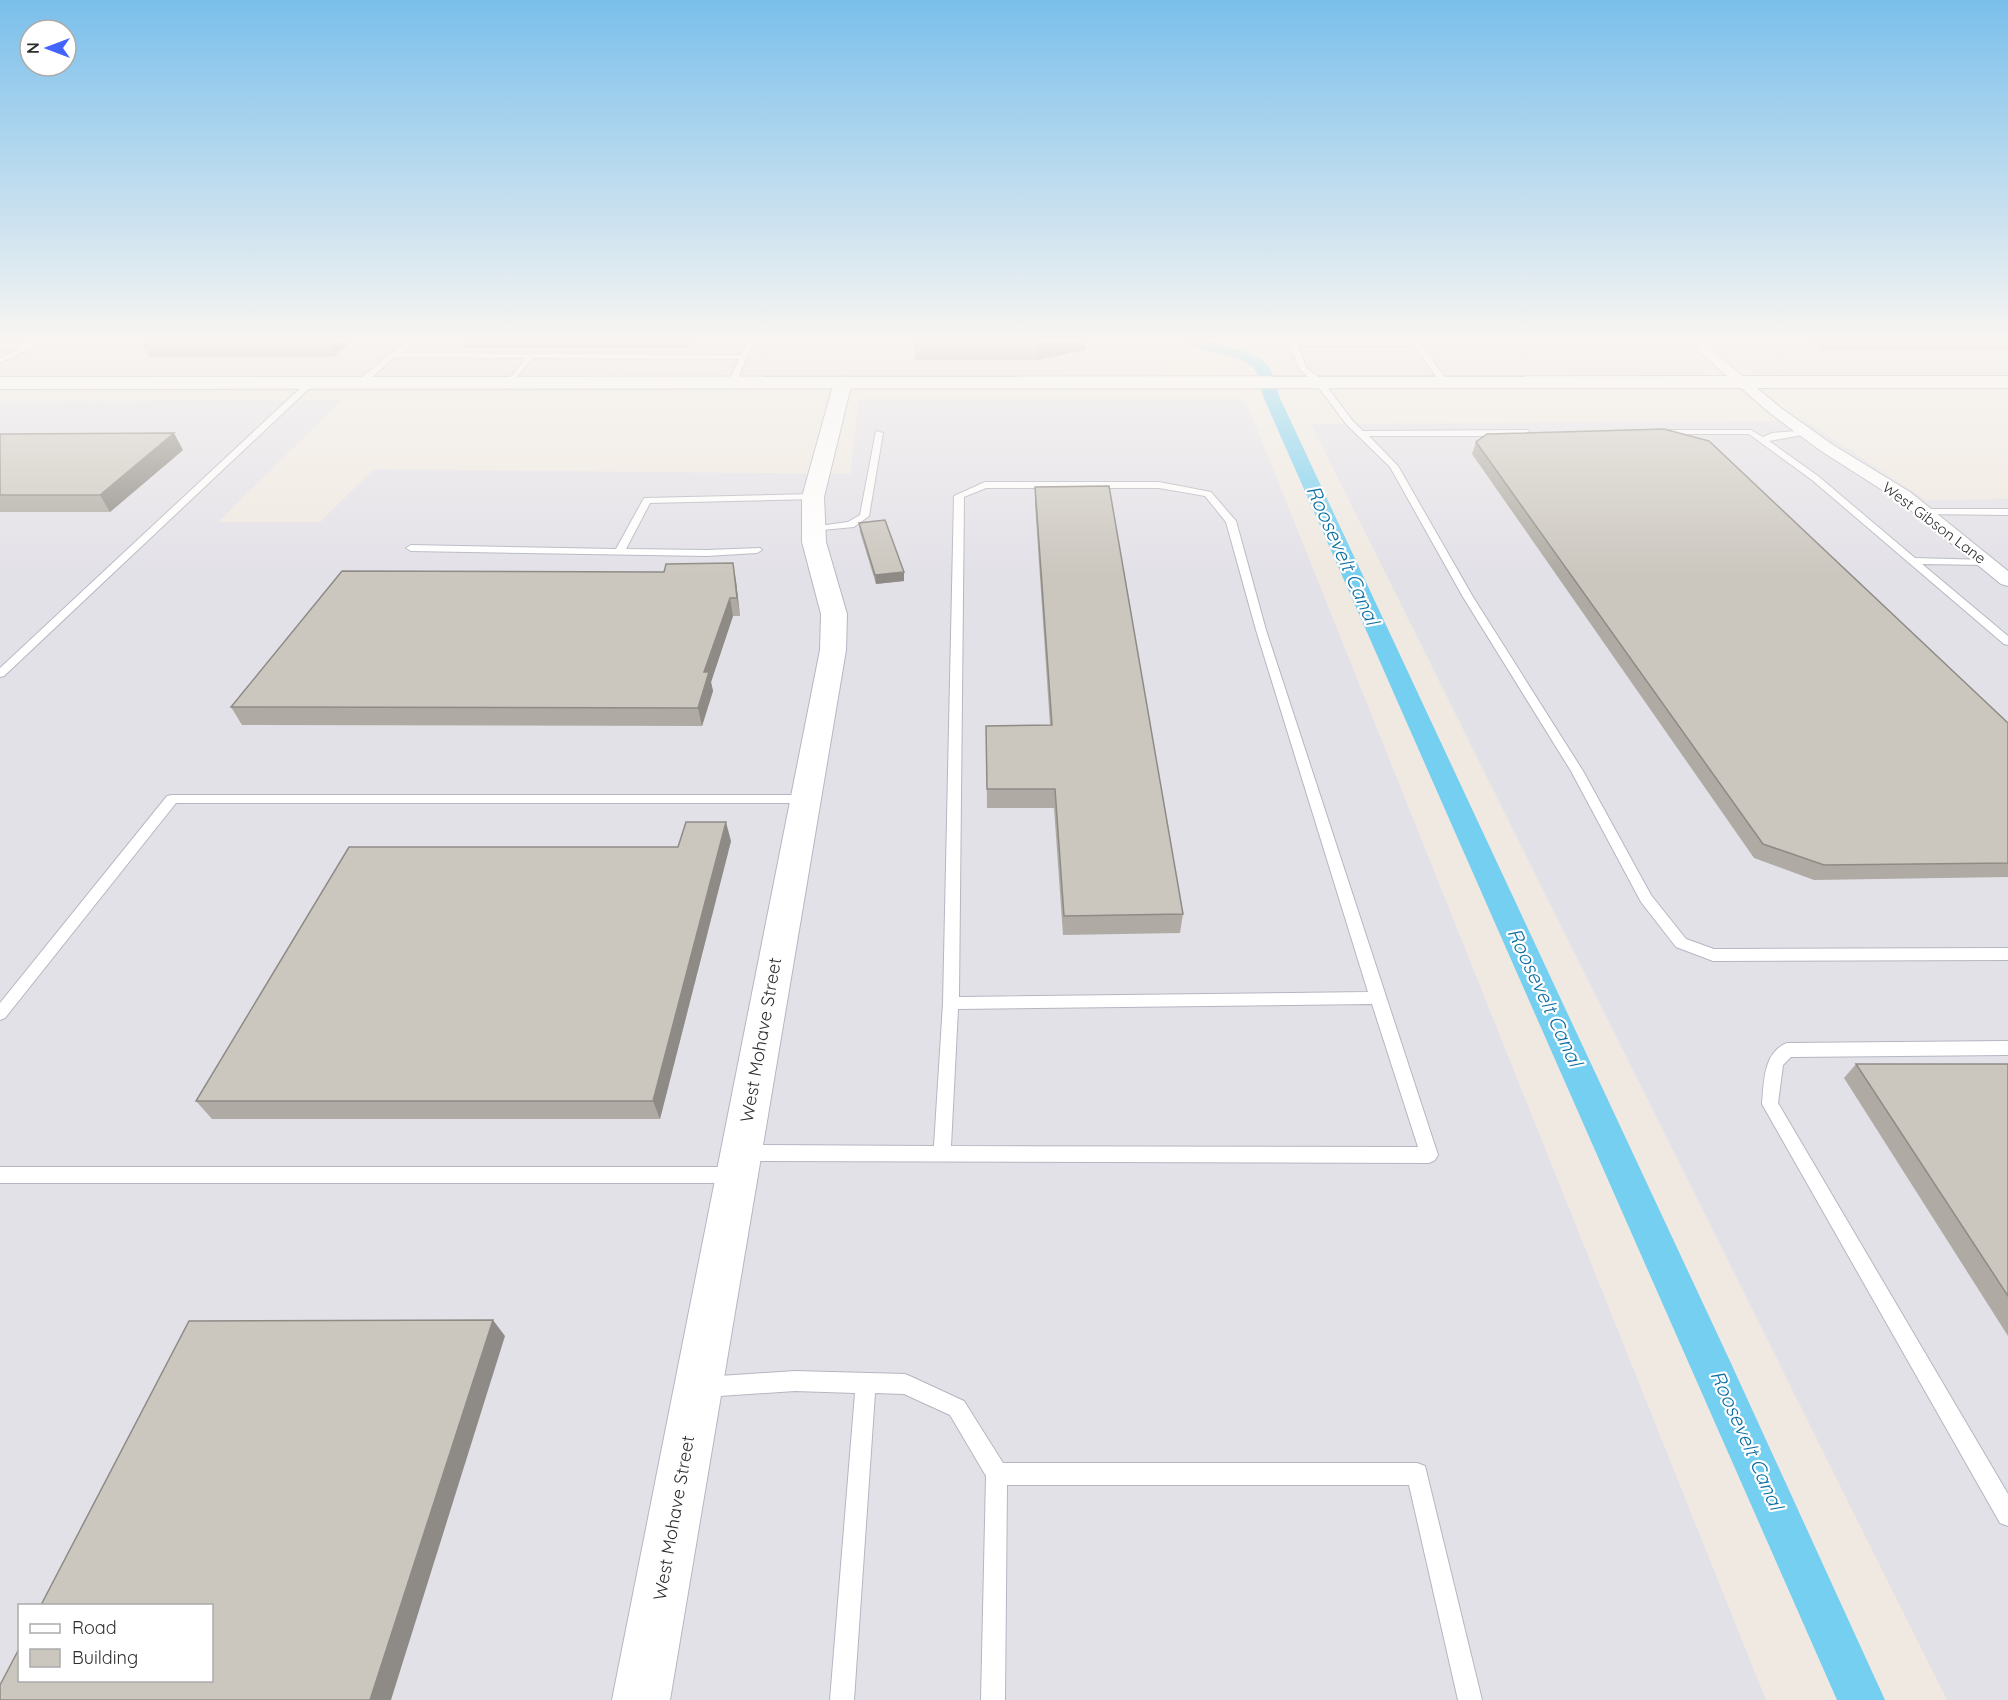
<svg xmlns="http://www.w3.org/2000/svg" width="2008" height="1700" font-family="Quicksand,sans-serif">
	<style>
		.industrial { fill: #e3e1e8; fill-rule: evenodd }
		.lines { fill: none; stroke-linecap: round; stroke-linejoin: round }
		.canal { fill: #75cff0; fill-rule: evenodd }
		.service-casing { stroke: #b4b7c1; stroke-width: 2 }
		.minor-casing { stroke: #b4b7c1; stroke-width: 2 }
		.tertiary-casing { stroke: #b4b7c1; stroke-width: 2 }
		.secondary-casing { stroke: #b4b7c1; stroke-width: 2 }
		.service { fill: #fff; fill-rule: evenodd }
		.minor { fill: #fff; fill-rule: evenodd }
		.tertiary { fill: #fff; fill-rule: evenodd }
		.secondary { fill: #fff; fill-rule: evenodd }
		.wall { fill: #afaba4 }
		.shaded-wall { fill: #8e8b86 }
		.building { fill: #cbc7bf; stroke: #8e8b86; stroke-width: 1.5 }
		.labels { text-anchor: middle; stroke-width: 4.5; stroke-linejoin: round; paint-order: stroke }
		.far-street-label { font-size: 15px; fill: #2e2e2e; stroke: #fff }
		.street-label { font-size: 18px; fill: #2e2e2e; stroke: #fff }
		.water-label { font-size: 20px; font-style: italic; fill: #0d6fa3; stroke: #fff }
	</style>
	<rect width="100%" height="100%" fill="#efe9e1"/>
	<g class="industrial">
		<polygon points="0,337 1158,337 1169,374 0,375"/>
		<polygon points="1227,337 1674,337 1709,367 1708,370 1697,374 1285,373 1280,362"/>
		<polygon points="1700,337 2008,337 2008,374 1756,373 1736,367"/>
		<path d="M 859,399 L 1245,399 L 1766,1700 L 0,1700 L 0,401 L 342,400 L 218,522 L 320,522 L 374,469 L 850,474 ZM 20,1606 L 212,1606 L 212,1680 L 20,1680 Z"/>
		<polygon points="1805,421 1926,500 2008,499 2008,1700 1947,1700 1311,424"/>
	</g>
	<g class="lines">
		<path class="canal" d="M 1181,337 C 1196,336 1253,351 1264,362 C 1274,370 1276,385 1279,396 L 1729,1359 L 1885,1700 L 1837,1700 L 1263,396 C 1261,388 1260,375 1254,369 C 1236,348 1199,359 1181,337 Z"/>
		<defs>
			<g id="service">
				<polygon points="46,337 55,337 0,363 0,358 21,348 0,348 0,344 30,344"/>
				<polygon points="411,337 419,337 401,353 741,355 749,337 756,337 736,383 732,385 728,383 739,359 533,358 510,385 506,383 526,358 395,357 363,385 357,385 357,381"/>
				<polygon points="1726,337 1734,337 1744,344 1737,346"/>
				<polygon points="1293,342 1420,342 1448,382 1447,384 1441,384 1415,346 1298,346 1306,367 1322,380 1352,420 1363,431 1527,430 1531,433 1527,436 1369,436 1398,466 1473,597 1583,771 1651,895 1686,939 1714,949 2008,948 2008,960 1713,961 1676,947 1641,902 1571,771 1463,597 1390,467 1346,424 1316,384 1300,370 1289,344"/>
				<polygon points="308,381 315,383 4,676 0,677 0,668"/>
				<polygon points="1655,430 1751,430 1763,437 1772,433 1808,430 1808,434 1769,441 1818,476 1915,558 1989,560 1989,564 1985,565 1922,564 2008,636 2008,645 2004,644 1812,480 1749,434 1658,434 1654,432"/>
				<polygon points="876,431 883,433 869,516 854,527 811,531 811,527 848,522 860,515"/>
				<path d="M 985,482 L 1159,482 L 1211,492 L 1236,521 L 1266,630 L 1438,1155 L 1435,1160 L 1429,1163 L 743,1161 L 737,1158 L 734,1153 L 737,1148 L 743,1145 L 934,1146 L 943,1003 L 954,496 ZM 986,488 L 1159,488 L 1205,496 L 1226,522 L 1256,630 L 1368,992 L 959,997 L 964,497 ZM 1372,1004 L 1418,1147 L 951,1146 L 958,1009 Z"/>
				<polygon points="813,494 816,495 816,499 650,503 626,549 707,550 760,548 762,550 757,553 707,556 411,551 406,548 411,545 616,549 644,498"/>
				<polygon points="1923,509 2008,509 2008,515 1920,514 1918,512"/>
				<polygon points="172,795 805,795 811,799 805,803 176,803 5,1018 0,1020 0,1003 167,796"/>
				<path d="M 2008,1041 L 2008,1055 L 1791,1057 L 1783,1065 L 1778,1103 L 2008,1494 L 2008,1526 L 2000,1523 L 1762,1104 C 1764,1083 1763,1052 1787,1043 Z"/>
				<polygon points="0,1167 733,1167 739,1169 742,1175 739,1181 733,1183 0,1183"/>
				<polygon points="795,1371 905,1374 912,1377 964,1401 1003,1463 1417,1463 1425,1466 1482,1700 1458,1700 1409,1485 1007,1485 1005,1700 981,1700 986,1476 950,1415 904,1394 875,1393 854,1700 830,1700 855,1393 795,1391 705,1397 698,1394 695,1387 698,1380 705,1377"/>
			</g>
			<polygon id="minor" points="1682,337 1696,337 1781,408 1833,445 1910,492 2008,571 2008,586 2001,584 1898,500 1821,451 1771,414"/>
			<polygon id="tertiary" points="843,376 852,382 824,497 826,542 847,614 846,650 670,1700 612,1700 820,650 821,614 802,542 802,497 834,382"/>
			<polygon id="secondary" points="2008,376 2008,388 0,389 0,377"/>
		</defs>
		<use href="#service" class="service-casing"/>
		<use href="#minor" class="minor-casing"/>
		<use href="#tertiary" class="tertiary-casing"/>
		<use href="#secondary" class="secondary-casing"/>
		<use href="#service" class="service"/>
		<use href="#minor" class="minor"/>
		<use href="#tertiary" class="tertiary"/>
		<use href="#secondary" class="secondary"/>
	</g>
	<g class="wall">
		<polygon points="157,337 357,337 333,357 149,357 143,346"/>
		<polygon points="461,337 693,337 687,348 464,348"/>
		<polygon points="908,337 1086,337 1085,350 1037,360 915,360 914,342 908,340"/>
		<polygon points="1804,337 2008,337 2008,350 1823,351"/>
		<polygon points="0,434 183,450 110,512 0,512"/>
		<polygon points="1476,442 2008,723 2008,877 1814,880 1754,858 1472,454"/>
		<polygon points="1035,487 1183,914 1180,933 1063,935 1054,808 987,808 986,726 1050,725 1035,504"/>
		<polygon points="859,523 904,572 904,581 876,584 860,532"/>
		<polygon points="736,581 740,616 733,616 711,682 713,691 702,726 242,725 231,707"/>
		<polygon points="731,841 660,1119 212,1119 196,1101 678,847"/>
		<polygon points="1856,1064 2008,1064 2008,1336 1844,1078"/>
	</g>
	<g class="shaded-wall">
		<polygon points="340,337 357,337 333,357 329,346"/>
		<polygon points="685,337 693,337 687,348"/>
		<polygon points="1078,337 1086,337 1085,350 1037,360 1037,345"/>
		<polygon points="174,433 183,450 110,512 100,495"/>
		<polygon points="733,563 736,581 740,616 737,598"/>
		<polygon points="904,572 904,581 876,584 875,575"/>
		<polygon points="730,598 733,616 711,682 713,691 702,726 698,708 704,672"/>
		<polygon points="726,822 731,841 660,1119 653,1101"/>
		<polygon points="493,1320 505,1336 391,1700 370,1700"/>
	</g>
	<g class="building">
		<polygon points="157,337 340,337 329,346 143,346"/>
		<polygon points="915,337 1078,337 1037,345 914,345"/>
		<polygon points="1664,429 1709,441 2008,723 2008,863 1824,865 1763,844 1476,442 1487,434"/>
		<polygon points="174,433 100,495 0,495 0,434"/>
		<polygon points="1109,486 1183,914 1064,916 1055,789 987,789 986,726 1052,725 1035,487"/>
		<polygon points="885,520 904,572 875,575 859,523"/>
		<polygon points="733,563 737,598 730,598 704,672 709,672 698,708 231,707 342,571 664,572 666,564"/>
		<polygon points="686,822 726,822 653,1101 196,1101 349,847 678,847"/>
		<polygon points="1856,1064 2008,1064 2008,1296"/>
		<polygon points="493,1320 370,1700 0,1700 0,1685 20,1647 20,1680 212,1680 212,1605 41,1605 189,1321"/>
	</g>
	<linearGradient id="sky" x2="0" y2="1"><stop stop-color="#7abfeb"/><stop offset="0.59" stop-color="#f8f5f2"/><stop offset="1" stop-color="#f8f5f2" stop-opacity="0"/></linearGradient>
	<rect width="2008" height="575" fill="url(#sky)"/>
	<g class="labels">
		<g class="far-street-label">
			<text transform="translate(1934 523) rotate(37)" y="5">West Gibson Lane</text>
		</g>
		<g class="street-label">
			<text transform="translate(761 1040) rotate(-80)" y="6">West Mohave Street</text>
			<text transform="translate(674 1518) rotate(-80)" y="6">West Mohave Street</text>
		</g>
		<g class="water-label">
			<text transform="translate(1343 555) rotate(66)" y="7">Roosevelt Canal</text>
			<text transform="translate(1545 997) rotate(65)" y="7">Roosevelt Canal</text>
			<text transform="translate(1747 1440) rotate(66)" y="7">Roosevelt Canal</text>
		</g>
	</g>
	<rect x="18" y="1604" width="195" height="78" fill="#ffffff" stroke="#ababab" stroke-width="1.5"/>
	<rect x="30" y="1624" width="30" height="9" fill="#ffffff" stroke="#ababab" stroke-width="1.5"/>
	<text x="72" y="1634" font-size="18" fill="#2e2e2e">Road</text>
	<rect x="30" y="1649" width="30" height="18" fill="#cbc7bf" stroke="#ababab" stroke-width="1.5"/>
	<text x="72" y="1664" font-size="18" fill="#2e2e2e">Building</text>
	<g transform="translate(48 48) rotate(270)"><circle r="28" fill="#ffffff" stroke="#ababab" stroke-width="1.5"/>
	<path d="M0-4.5L10 22L0 15L-10 22Z" fill="#4264fb"/>
	<text y="-9" font-size="16" font-weight="bold" text-anchor="middle" fill="#2e2e2e">N</text>
	</g>
</svg>
